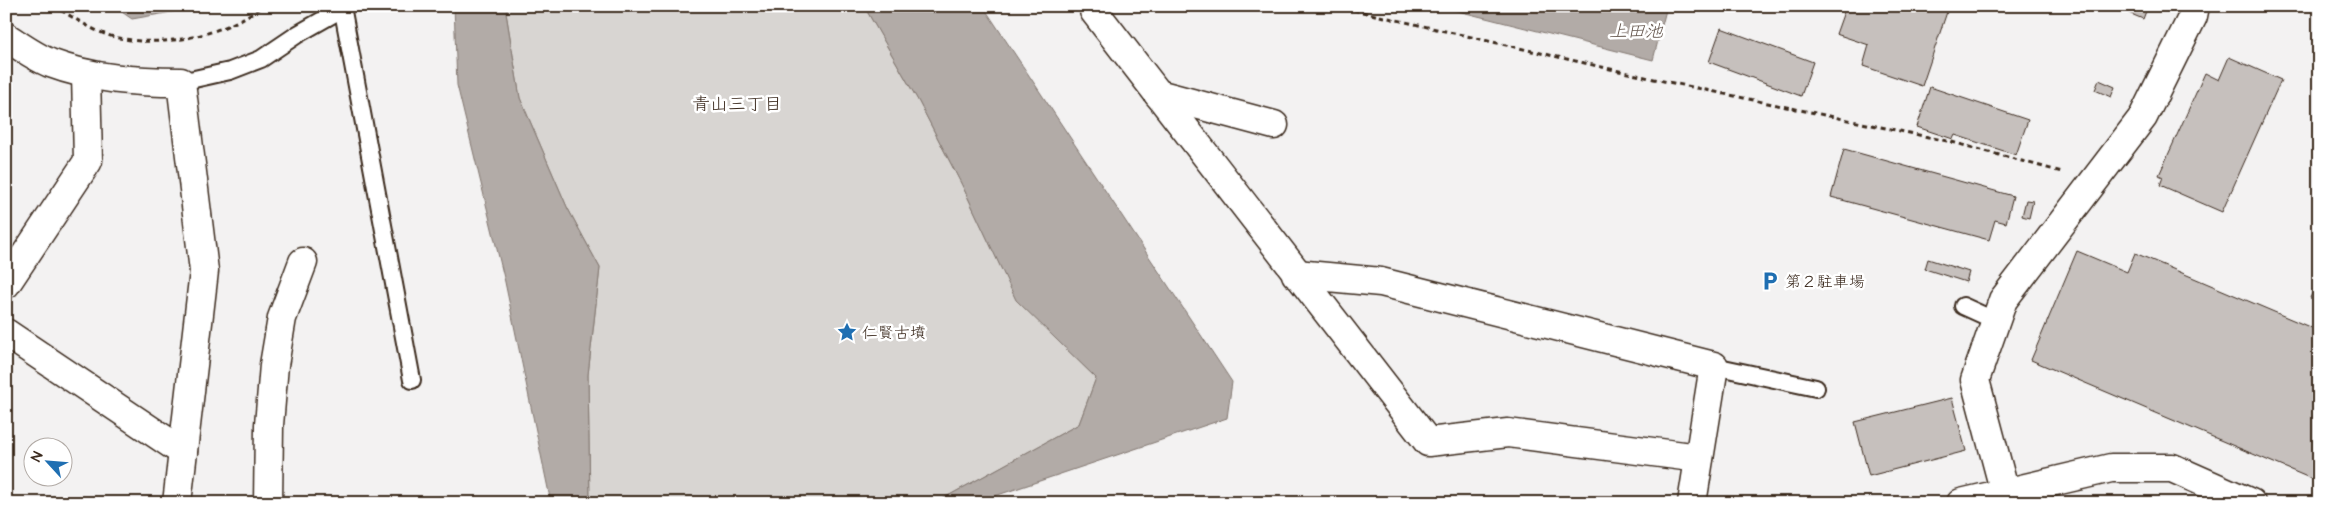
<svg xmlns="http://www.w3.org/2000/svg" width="2325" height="509" font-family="'Architects Daughter','Klee One',sans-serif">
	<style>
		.green { fill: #d8d5d2; stroke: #8a8078 }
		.water { fill: #b2aba7; stroke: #827770 }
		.building { fill: #c6c0bd; stroke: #3b2a1e }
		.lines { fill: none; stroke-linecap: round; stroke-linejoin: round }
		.service-casing { stroke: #3b2a1e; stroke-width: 20 }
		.minor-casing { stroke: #3b2a1e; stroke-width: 31 }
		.path { stroke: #3b2a1e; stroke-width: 3; stroke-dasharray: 5 4; stroke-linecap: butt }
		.service { stroke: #fff; stroke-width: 16 }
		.minor { stroke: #fff; stroke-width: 28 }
		.labels { text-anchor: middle; stroke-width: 5; stroke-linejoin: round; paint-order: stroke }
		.poi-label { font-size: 16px; fill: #3b2a1e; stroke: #fff; text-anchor: start }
		.water-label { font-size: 18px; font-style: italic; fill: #65574e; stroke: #fff }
		.neighbourhood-label { font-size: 18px; fill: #3b2a1e; stroke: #fff }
	</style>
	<rect width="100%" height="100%" fill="#f3f2f2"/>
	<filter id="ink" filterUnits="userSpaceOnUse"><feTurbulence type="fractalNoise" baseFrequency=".02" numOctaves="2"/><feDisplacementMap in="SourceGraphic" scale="10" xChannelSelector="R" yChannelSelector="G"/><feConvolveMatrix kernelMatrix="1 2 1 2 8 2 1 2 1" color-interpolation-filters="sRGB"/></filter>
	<g filter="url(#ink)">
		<polygon class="green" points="508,6 864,6 919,102 962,185 1016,299 1096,378 1079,424 935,503 590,503 588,375 600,268 567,207 520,98 506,13"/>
		<g class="water">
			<polygon points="113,6 206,6 132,19"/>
			<polygon points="454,6 508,6 506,13 520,98 567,207 600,268 588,375 590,503 551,503 505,282 457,85"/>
			<polygon points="864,6 983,6 1232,382 1227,418 974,503 935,503 1079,424 1096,378 1016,300 962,185 919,102"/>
			<polygon points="1438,6 1667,6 1653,60"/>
		</g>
		<g class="building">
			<polygon points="1846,6 1949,6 1922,86 1863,66 1869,45 1836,34"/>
			<polygon points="2112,6 2148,6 2143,19"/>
			<polygon points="1721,28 1813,62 1801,96 1709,62"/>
			<polygon points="2229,57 2281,80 2222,212 2160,185 2163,177 2159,175 2205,73 2219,80"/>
			<polygon points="2099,80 2115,87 2111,97 2095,90"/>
			<polygon points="1930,87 2028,120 2016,155 1955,135 1953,139 1917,127"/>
			<polygon points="1844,149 2013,196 2006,223 1995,220 1989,240 1831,197"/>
			<polygon points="2026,200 2033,201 2029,218 2022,216"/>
			<polygon points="2077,251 2127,272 2135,253 2319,331 2319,482 2031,360"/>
			<polygon points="1928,259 1969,272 1966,282 1925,269"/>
			<polygon points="2319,278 2319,302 2310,298"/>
			<polygon points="1952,398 1966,451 1869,476 1855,422"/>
		</g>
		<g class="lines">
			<defs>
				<g id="service">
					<polyline points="342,6 412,380"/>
					<polyline points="181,82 230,71 261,59 298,34 342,9"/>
					<polyline points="1963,306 1996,321"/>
					<polyline points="1714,366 1816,388"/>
				</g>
				<g id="minor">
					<polyline points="1094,11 1428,442 1508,433 1699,458"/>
					<path d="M 6,37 C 20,46 35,57 50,63 C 93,79 136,82 181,82 L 204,271 L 177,503"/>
					<polyline points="1158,94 1274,125"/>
					<polyline points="1296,274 1381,282 1714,366 1692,503"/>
					<polyline points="6,284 88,161 86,74"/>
					<polyline points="6,333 183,452"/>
					<polyline points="2005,493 1975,380 2003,300 2143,117 2193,16 2195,6"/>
					<polyline points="268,503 269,425 274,365 282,318 303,262"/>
					<polyline points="1961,503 2111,468 2172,468 2251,503"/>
				</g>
			</defs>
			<use href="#service" class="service-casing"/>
			<use href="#minor" class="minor-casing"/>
			<g class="path">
				<path d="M 53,6 C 74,17 96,34 119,38 C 166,48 224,35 262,6"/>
				<polyline points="1336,6 1654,79 1952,142 2062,172"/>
			</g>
			<use href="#service" class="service"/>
			<use href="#minor" class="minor"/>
		</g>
	</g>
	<defs>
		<symbol id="parking-bare" viewBox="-9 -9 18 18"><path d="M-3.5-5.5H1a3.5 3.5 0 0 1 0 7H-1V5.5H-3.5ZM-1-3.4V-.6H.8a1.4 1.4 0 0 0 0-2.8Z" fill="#1f6fb2" stroke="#fff" stroke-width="2.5" paint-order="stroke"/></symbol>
		<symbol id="sight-bare" viewBox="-9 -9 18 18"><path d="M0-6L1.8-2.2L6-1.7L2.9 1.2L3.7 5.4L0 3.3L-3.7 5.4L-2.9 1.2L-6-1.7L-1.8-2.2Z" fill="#1f6fb2" stroke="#fff" stroke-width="2.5" paint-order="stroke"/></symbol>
	</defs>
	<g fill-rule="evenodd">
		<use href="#parking-bare" x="1756" y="267" width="28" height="28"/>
		<use href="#sight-bare" x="833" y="318" width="28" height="28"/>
	</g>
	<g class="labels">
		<g class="poi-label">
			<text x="1785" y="287">第２駐車場</text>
			<text x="862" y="338">仁賢古墳</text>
		</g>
		<g class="water-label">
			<text x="1636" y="37">上田池</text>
		</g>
		<g class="neighbourhood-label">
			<text x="737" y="110">青山三丁目</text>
		</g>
	</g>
	<rect width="2325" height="509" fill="none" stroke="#fff" stroke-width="25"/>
	<rect x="12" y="12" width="2300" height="484" fill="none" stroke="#3b2a1e" stroke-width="2" filter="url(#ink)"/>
	<g transform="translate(48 462) rotate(296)"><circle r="24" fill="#ffffff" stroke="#b1aaa5"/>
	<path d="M0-4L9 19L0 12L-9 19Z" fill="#1f6fb2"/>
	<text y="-8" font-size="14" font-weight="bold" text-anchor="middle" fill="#3b2a1e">N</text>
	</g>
</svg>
